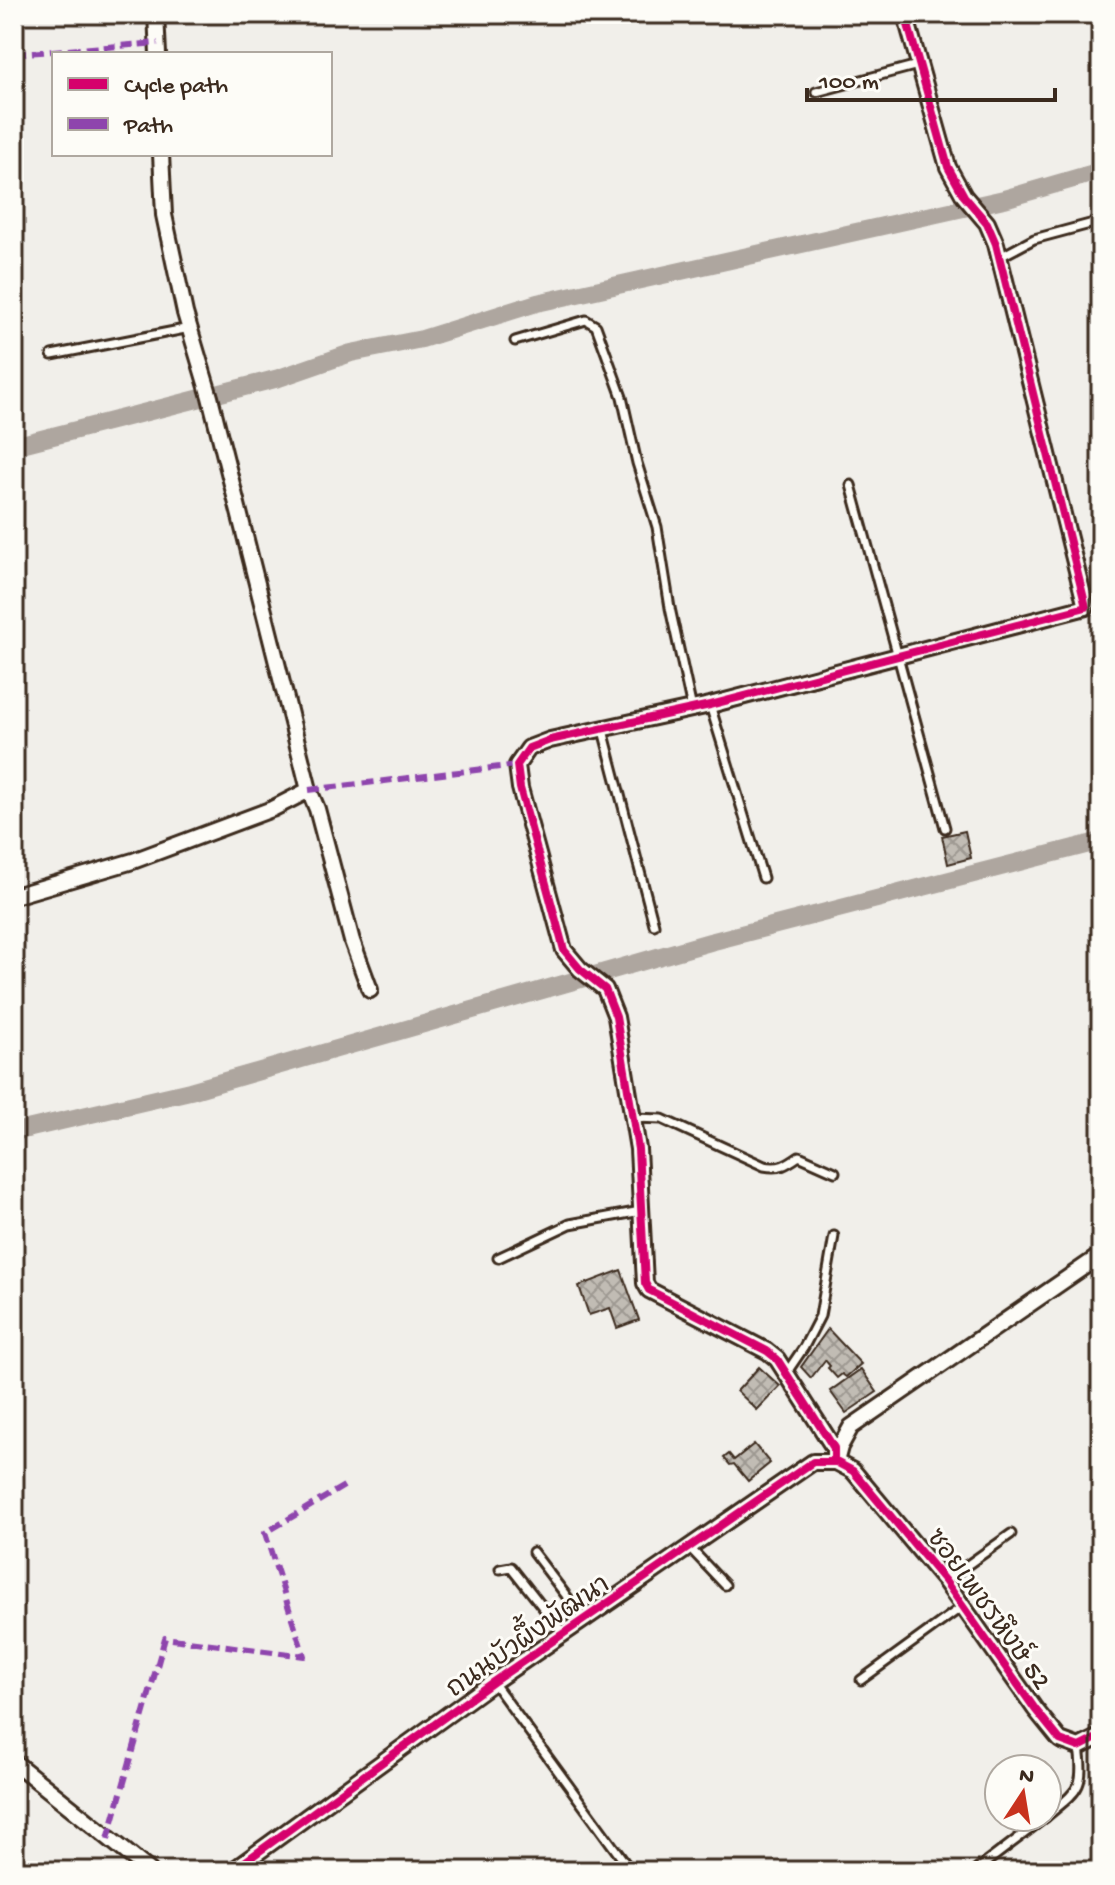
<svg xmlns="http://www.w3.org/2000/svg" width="1115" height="1885" font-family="'Gochi Hand','Playpen Sans Thai',sans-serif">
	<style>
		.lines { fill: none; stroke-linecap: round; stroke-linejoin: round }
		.canal { stroke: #aea69f; stroke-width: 18 }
		.building { fill: url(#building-cross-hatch); stroke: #3b2a1e; stroke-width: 2 }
		.lane-casing { stroke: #3b2a1e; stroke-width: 13 }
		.street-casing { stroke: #3b2a1e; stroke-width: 20 }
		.lane { stroke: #fdfcf7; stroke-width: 7 }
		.street { stroke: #fdfcf7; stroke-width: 14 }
		.quiet { stroke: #8e44ad; stroke-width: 6; stroke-dasharray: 12 6; stroke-linecap: butt }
		.cycleway-casing { stroke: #fdfcf7; stroke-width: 13 }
		.cycleway { stroke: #d6006c; stroke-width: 8 }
		.labels { text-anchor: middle; stroke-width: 6; stroke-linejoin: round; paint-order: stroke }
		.street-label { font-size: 26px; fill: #3b2a1e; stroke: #fdfcf7 }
	</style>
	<defs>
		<pattern id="building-cross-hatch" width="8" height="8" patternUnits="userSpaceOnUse" patternTransform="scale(2)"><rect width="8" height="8" fill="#c1bcb4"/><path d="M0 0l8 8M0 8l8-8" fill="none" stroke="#9e9992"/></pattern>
	</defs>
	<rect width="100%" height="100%" fill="#f1efea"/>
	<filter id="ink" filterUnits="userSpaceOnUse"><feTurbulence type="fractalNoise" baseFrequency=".0125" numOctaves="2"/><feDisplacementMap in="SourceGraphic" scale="16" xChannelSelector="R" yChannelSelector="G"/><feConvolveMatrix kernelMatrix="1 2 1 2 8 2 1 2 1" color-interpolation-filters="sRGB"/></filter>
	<g filter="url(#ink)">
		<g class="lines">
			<g class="canal">
				<polyline points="14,446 279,378 351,353 422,339 537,303 1004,199 1101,171"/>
				<polyline points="14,1132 190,1091 710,942 1101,841"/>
			</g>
		</g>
		<g class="building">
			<polygon points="965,831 971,858 948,864 942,836"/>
			<polygon points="621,1270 639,1320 617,1328 610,1308 589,1315 579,1286"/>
			<polygon points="828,1329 861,1364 846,1377 842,1374 837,1378 828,1368 830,1366 825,1360 811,1378 801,1367"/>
			<polygon points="759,1367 780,1386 757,1410 737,1391"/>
			<polygon points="861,1369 877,1392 846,1413 830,1391"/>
			<polygon points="754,1444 770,1463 748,1481 734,1464 730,1465 724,1458 729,1454 734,1460"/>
		</g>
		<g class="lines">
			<defs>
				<g id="lane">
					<polyline points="816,92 918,65"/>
					<polyline points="1000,257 1034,239 1101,221"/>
					<polyline points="515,341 586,320 596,326 622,397 637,463 657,527 670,608 692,709"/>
					<polyline points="52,355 190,328"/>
					<polyline points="851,485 945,828"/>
					<polyline points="710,705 763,878"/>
					<polyline points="603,730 654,925"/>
					<path d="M 634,1118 L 662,1119 L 764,1166 C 780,1169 786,1165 799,1156 L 835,1172"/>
					<polyline points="498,1258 570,1224 641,1211"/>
					<polyline points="787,1372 804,1347 820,1316 834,1236"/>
					<polyline points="690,1548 725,1585"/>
					<polyline points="533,1552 584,1619"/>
					<polyline points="500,1569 511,1567 563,1633"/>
					<polyline points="945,1581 1011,1534"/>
					<polyline points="861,1680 963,1606"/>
					<polyline points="493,1682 631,1871"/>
					<path d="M 1047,1816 C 1078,1790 1085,1789 1079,1747"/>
					<polyline points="975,1871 1046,1817"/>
				</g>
				<g id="street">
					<polyline points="156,14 158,54"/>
					<polyline points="161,154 164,215 185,313 210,397 309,790 317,809 352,941 370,990"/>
					<polyline points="14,896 133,861 272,809 309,790"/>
					<polyline points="834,1462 834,1448 777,1359 767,1351 649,1290 645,1283 638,1149 616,1017 605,989 580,969 564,950 520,788 517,765 529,748 550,740 710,705 1086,607 996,244 987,223 964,196 948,167 905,14"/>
					<polyline points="836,1462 840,1447 851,1427 1101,1255"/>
					<polyline points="14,1762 150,1871"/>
					<polyline points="232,1871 493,1682 813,1462 836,1462 853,1471 945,1581 1035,1709 1060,1740 1079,1747 1101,1736"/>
				</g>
			</defs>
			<use href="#lane" class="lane-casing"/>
			<use href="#street" class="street-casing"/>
			<use href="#lane" class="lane"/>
			<use href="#street" class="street"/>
			<g class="quiet">
				<polyline points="14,54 158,43"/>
				<polyline points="309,790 517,765"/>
				<polyline points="108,1839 165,1638 304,1656 265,1533 344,1486"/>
			</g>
			<defs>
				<g id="cycleway">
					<polyline points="834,1462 834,1448 777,1359 767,1351 649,1290 645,1283 638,1149 616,1017 605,989 580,969 564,950 520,788 517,765 529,748 550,740 710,705 1086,607 996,244 987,223 964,196 948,167 905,14"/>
					<polyline points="232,1871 493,1682 813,1462 836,1462 853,1471 945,1581 1035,1709 1060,1740 1079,1747 1101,1736"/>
				</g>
			</defs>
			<use href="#cycleway" class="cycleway-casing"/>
			<use href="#cycleway" class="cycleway"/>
		</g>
	</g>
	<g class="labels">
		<g class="street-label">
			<text transform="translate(990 1608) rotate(54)" y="9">ซอยเพชรหึงษ์ 52</text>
			<text transform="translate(527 1635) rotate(-35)" y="9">ถนนบัวผึ้งพัฒนา</text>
		</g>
	</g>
	<rect width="1115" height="1885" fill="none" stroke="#fdfcf7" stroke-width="48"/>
	<rect x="24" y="24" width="1067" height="1837" fill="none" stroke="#3b2a1e" stroke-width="3" filter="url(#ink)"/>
	<rect x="52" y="52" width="280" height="104" fill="#fdfcf7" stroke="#afa8a0" stroke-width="2"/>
	<rect x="68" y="78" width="40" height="12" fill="#d6006c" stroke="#afa8a0" stroke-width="2"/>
	<text x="124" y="92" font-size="24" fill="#3b2a1e">Cycle path</text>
	<rect x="68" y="118" width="40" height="12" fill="#8e44ad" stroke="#afa8a0" stroke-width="2"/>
	<text x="124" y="132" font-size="24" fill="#3b2a1e">Path</text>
	<g transform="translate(1023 1793) rotate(12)"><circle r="38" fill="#fdfcf7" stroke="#afa8a0" stroke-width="2"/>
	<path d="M0-6L14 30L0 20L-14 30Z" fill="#c8321e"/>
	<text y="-12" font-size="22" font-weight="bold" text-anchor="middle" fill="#3b2a1e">N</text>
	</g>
	<path d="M807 88v12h248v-12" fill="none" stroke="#3b2a1e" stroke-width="4"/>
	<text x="819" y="88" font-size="24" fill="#3b2a1e" stroke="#fdfcf7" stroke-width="6" paint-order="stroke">100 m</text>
</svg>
